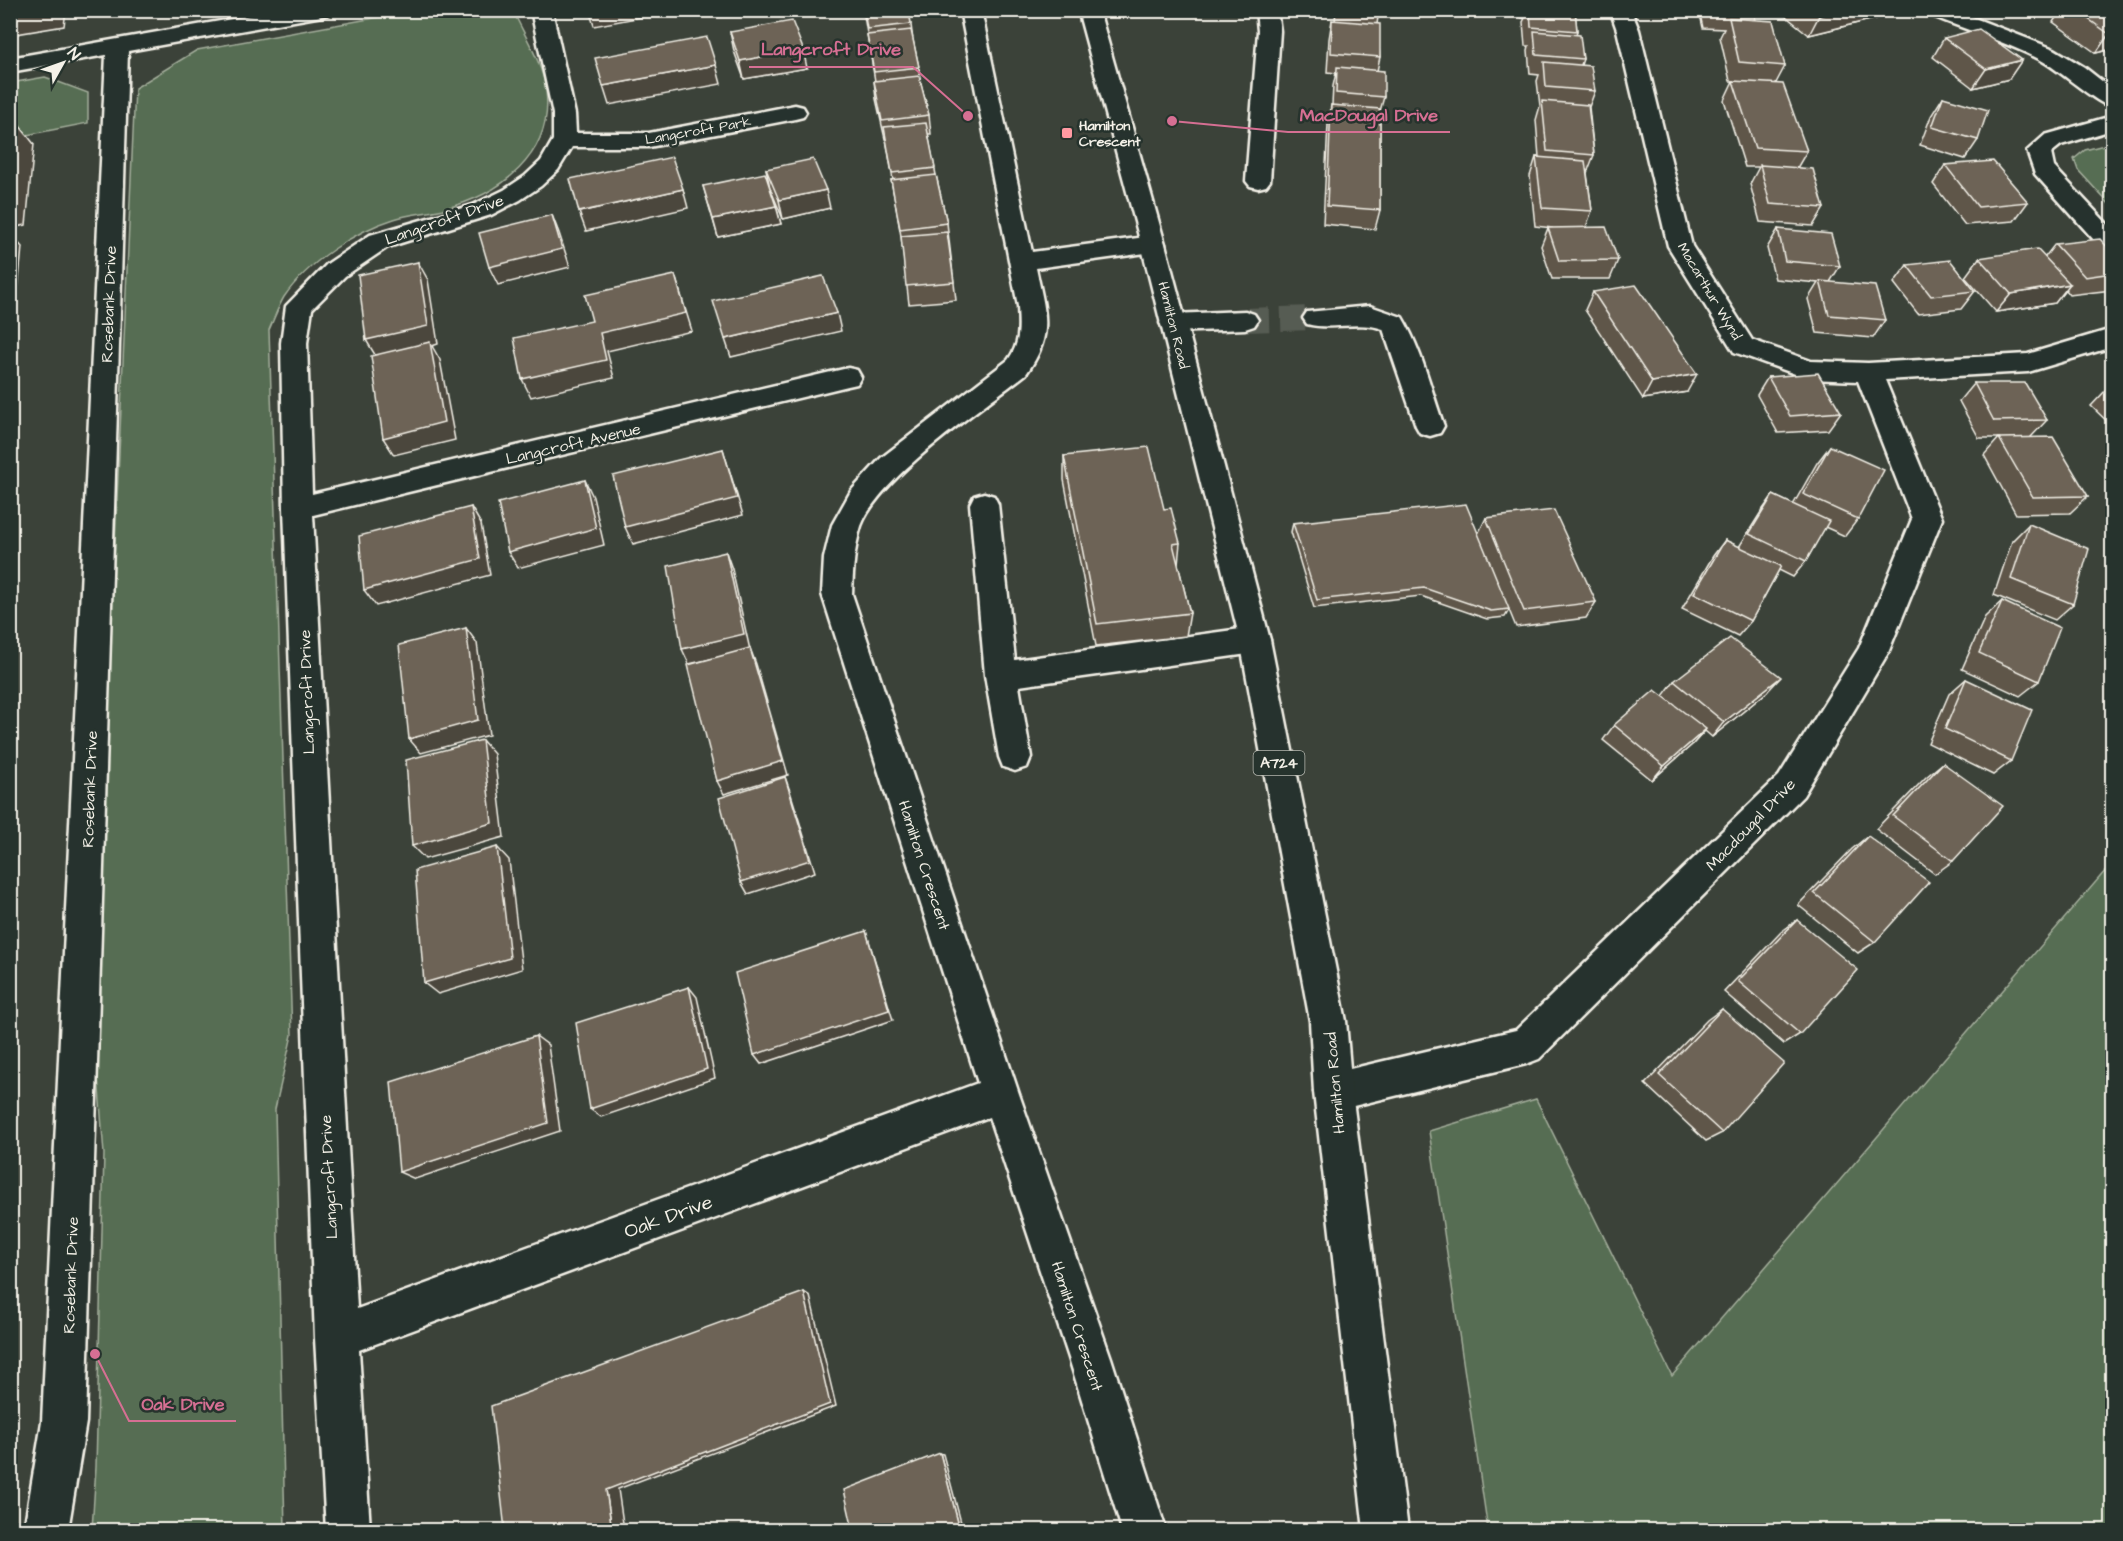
<svg xmlns="http://www.w3.org/2000/svg" width="2123" height="1541" font-family="'Architects Daughter',sans-serif">
	<style>
		.green { fill: #566d52; stroke: #a5af9d; stroke-width: 1.5 }
		.lines { fill: none; stroke-linecap: round; stroke-linejoin: round }
		.minor-tunnel { stroke: #575c53; stroke-width: 24; stroke-dasharray: 24 12; stroke-linecap: butt }
		.minor-casing { stroke: #f4f1e8; stroke-width: 5 }
		.major-casing { stroke: #f4f1e8; stroke-width: 5 }
		.minor { fill: #26332d; fill-rule: evenodd }
		.major { fill: #26332d; fill-rule: evenodd }
		.wall { fill: #5e564a; stroke: #f4f1e8; stroke-width: 1.5 }
		.shaded-wall { fill: #4c463c; stroke: #f4f1e8; stroke-width: 1.5 }
		.building { fill: #6d6456; stroke: #f4f1e8; stroke-width: 1.5 }
		.poi-dot { fill: #ff9aa2; stroke: #26332d; stroke-width: 2 }
		.labels { text-anchor: middle; stroke-width: 5; stroke-linejoin: round; paint-order: stroke }
		.far-poi-label { font-size: 14px; font-weight: bold; fill: #f4f1e8; stroke: #26332d; text-anchor: start }
		.far-street-label { font-size: 14px; fill: #f4f1e8; stroke: #26332d }
		.shield { fill: #26332d; stroke: #b6b8b0; stroke-width: 1.5 }
		.shield-label { font-size: 15px; font-weight: bold; fill: #f4f1e8 }
		.street-label { font-size: 16px; fill: #f4f1e8; stroke: #26332d }
		.near-street-label { font-size: 20px; fill: #f4f1e8; stroke: #26332d }
		.leader { fill: none; stroke: #d66f93; stroke-width: 2 }
		.callout-dot { fill: #d66f93; stroke: #26332d; stroke-width: 2 }
		.callout-label { font-size: 18px; text-anchor: middle; font-weight: bold; fill: #d66f93; stroke: #26332d; stroke-width: 5; stroke-linejoin: round; paint-order: stroke }
	</style>
	<rect width="100%" height="100%" fill="#3b4239"/>
	<filter id="ink" filterUnits="userSpaceOnUse"><feTurbulence type="fractalNoise" baseFrequency=".0167" numOctaves="2"/><feDisplacementMap in="SourceGraphic" scale="12" xChannelSelector="R" yChannelSelector="G"/><feConvolveMatrix kernelMatrix="1 2 1 2 8 2 1 2 1" color-interpolation-filters="sRGB"/></filter>
	<g filter="url(#ink)">
		<g class="green">
			<path d="M 413,11 L 505,11 L 515,15 C 526,38 543,64 546,91 C 554,155 500,195 443,209 C 427,213 410,214 394,219 C 355,231 307,263 284,297 C 278,307 274,319 269,330 L 292,1035 L 275,1109 L 285,1530 L 92,1530 L 96,1467 L 104,1154 L 94,1024 L 135,88 L 197,50 Z"/>
			<polygon points="45,77 88,93 88,123 11,138 11,83"/>
			<polygon points="2112,143 2112,207 2078,170 2074,159 2085,150"/>
			<polygon points="2112,863 2112,1530 1488,1530 1429,1131 1536,1099 1672,1376"/>
		</g>
		<g class="lines">
			<polyline class="minor-tunnel" points="1245,320 1316,318"/>
			<defs>
				<g id="minor">
					<polygon points="283,10 332,10 329,14 322,16 128,51 86,1422 68,1530 24,1530 42,1422 106,55 10,72 10,58"/>
					<path d="M 531,10 L 552,10 L 575,114 L 576,133 L 649,133 L 795,105 L 803,107 L 806,112 L 803,117 L 795,119 L 649,147 L 572,147 L 558,170 L 541,186 L 520,200 L 491,215 L 388,247 L 345,276 L 312,309 L 307,343 L 312,494 L 848,368 L 857,370 L 861,377 L 857,384 L 848,386 L 313,515 L 357,1309 L 978,1083 L 822,594 L 824,558 L 832,525 L 851,491 L 881,458 L 1008,360 C 1021,343 1019,327 1018,306 L 960,10 L 981,10 L 1032,252 L 1153,236 L 1162,238 L 1165,244 L 1162,250 L 1153,252 L 1036,268 C 1045,312 1055,334 1026,374 C 984,407 879,477 861,526 C 854,548 853,571 852,594 L 1019,1094 L 1111,1358 L 1166,1530 L 1122,1530 L 1069,1358 L 989,1117 L 359,1350 L 370,1530 L 326,1530 L 315,1338 L 302,1003 L 284,508 L 281,343 L 286,306 L 327,264 L 370,235 L 473,205 L 504,190 L 525,176 L 541,161 L 553,140 L 553,114 Z"/>
					<polygon points="1256,10 1277,10 1280,31 1270,181 1266,186 1258,188 1250,186 1246,181 1258,31"/>
					<polygon points="1610,10 1631,10 1639,30 1692,246 1752,340 1811,361 1868,363 2028,354 2112,329 2112,347 2028,372 1885,380 1942,519 1888,653 1803,796 1539,1059 1526,1064 1333,1111 1320,1105 1314,1092 1320,1079 1333,1073 1516,1030 1779,776 1859,648 1912,519 1858,381 1809,379 1734,352 1668,246 1617,30"/>
					<path d="M 1924,10 L 1954,10 L 2054,49 L 2084,67 L 2112,89 L 2112,107 C 2095,103 2059,69 2039,59 C 2004,41 1963,29 1927,14 Z"/>
					<polygon points="2112,116 2112,130 2061,145 2051,153 2054,167 2112,229 2112,252 2103,250 2035,174 2027,151 2045,135"/>
					<path d="M 1370,306 L 1402,317 C 1422,350 1431,390 1444,426 L 1440,433 L 1430,436 L 1420,433 L 1416,426 L 1383,329 C 1358,320 1332,331 1307,324 L 1303,318 L 1307,312 Z"/>
					<polygon points="1245,311 1254,314 1258,320 1254,326 1245,329 1173,332 1164,329 1160,323 1164,317 1173,314"/>
					<polygon points="984,493 994,496 998,504 1015,660 1255,627 1266,631 1270,640 1266,649 1255,653 1019,686 1031,757 1027,767 1015,771 1003,767 999,757 985,675 970,504 974,496"/>
				</g>
				<polygon id="major" points="1078,10 1099,10 1165,244 1270,640 1346,1021 1352,1092 1408,1530 1364,1530 1314,1092 1310,1021 1240,640 1141,244"/>
			</defs>
			<use href="#minor" class="minor-casing"/>
			<use href="#major" class="major-casing"/>
			<use href="#minor" class="minor"/>
			<use href="#major" class="major"/>
		</g>
		<g class="wall">
			<polygon points="863,10 909,10 913,40 919,67 920,79 929,115 931,134 928,134 936,175 947,223 956,300 909,304 901,236 891,180 893,180 886,139 885,139 876,99 874,81 875,81"/>
			<polygon points="1336,10 1379,10 1377,24 1380,57 1377,71 1384,97 1380,111 1380,210 1375,229 1323,224 1328,124 1331,105 1332,105 1333,86 1336,73 1327,72 1329,39 1332,20 1335,21"/>
			<polygon points="1518,10 1575,10 1577,31 1576,34 1583,59 1581,65 1595,91 1589,107 1594,155 1587,173 1592,211 1586,227 1618,260 1610,279 1552,279 1541,246 1548,228 1553,228 1535,226 1530,176 1536,157 1539,157 1536,120 1540,106 1537,81 1539,75 1530,74 1528,50 1529,46 1525,46 1523,22 1525,18 1522,18"/>
			<polygon points="1699,10 1757,10 1757,12 1754,20 1785,66 1776,83 1807,151 1797,168 1824,208 1813,226 1760,222 1750,184 1759,167 1745,167 1724,100 1733,81 1735,81 1730,81 1720,37 1724,29 1703,28"/>
			<polygon points="1785,10 1896,10 1894,14 1809,35 1783,14"/>
			<polygon points="2061,10 2112,10 2112,49 2096,53 2053,22"/>
			<polygon points="730,32 807,68 744,79 734,51"/>
			<polygon points="1944,38 2009,79 1973,88 1933,57"/>
			<polygon points="1943,97 1978,140 1965,159 1920,145 1931,116"/>
			<polygon points="1945,165 2028,202 2014,221 1965,225 1933,184"/>
			<polygon points="766,169 830,208 783,219 770,188"/>
			<polygon points="703,186 776,206 781,224 718,237"/>
			<polygon points="1778,229 1840,266 1830,282 1885,320 1873,338 1817,333 1808,299 1818,283 1775,279 1767,248"/>
			<polygon points="2055,244 2112,252 2112,290 2069,295 2065,290 2055,303 1996,312 1965,277 1979,258 2045,257"/>
			<polygon points="1907,265 1975,291 1961,309 1918,314 1894,283"/>
			<polygon points="1593,292 1687,392 1643,399 1585,310"/>
			<polygon points="1768,377 1841,412 1828,430 1778,433 1757,395"/>
			<polygon points="1974,383 2047,420 2031,437 2088,496 2070,513 2016,514 1984,455 1999,438 1979,438 1959,401"/>
			<polygon points="2112,387 2112,426 2091,406 2108,388"/>
			<polygon points="1830,446 1858,519 1845,536 1825,527 1806,561 1793,577 1779,570 1751,621 1738,636 1682,609 1713,556 1725,540 1739,547 1761,512 1773,495 1793,505 1817,463"/>
			<polygon points="1064,456 1164,509 1180,543 1178,564 1190,613 1186,636 1096,646 1064,480"/>
			<polygon points="1486,518 1596,602 1586,618 1516,627 1509,610 1505,617 1487,619 1421,596 1314,608 1291,532 1293,523 1478,534"/>
			<polygon points="2029,524 2073,604 2055,620 1994,595 2012,541"/>
			<polygon points="2002,601 2039,681 2020,696 1962,669 1985,617"/>
			<polygon points="1966,679 2011,761 1993,775 1928,743 1949,694"/>
			<polygon points="1674,681 1767,692 1712,737 1705,731 1693,744 1652,780 1603,740 1614,725 1663,696"/>
			<polygon points="1943,763 1953,861 1935,874 1876,829 1926,777"/>
			<polygon points="1868,836 1875,942 1858,953 1798,905 1852,849"/>
			<polygon points="1797,920 1800,1034 1784,1044 1724,992 1781,932"/>
			<polygon points="1722,1009 1722,1133 1706,1141 1645,1084 1707,1020"/>
		</g>
		<g class="shaded-wall">
			<polygon points="30,10 66,10 64,26 10,35 10,14"/>
			<polygon points="589,10 678,10 594,26"/>
			<polygon points="1842,10 1896,10 1894,14 1809,35 1819,16"/>
			<polygon points="2112,33 2112,49 2096,53 2109,34"/>
			<polygon points="803,49 807,68 744,79 740,61"/>
			<polygon points="2022,60 2009,79 1973,88 1986,69"/>
			<polygon points="716,65 721,84 609,105 603,86"/>
			<polygon points="19,125 34,144 26,225 10,228 10,205"/>
			<polygon points="683,189 688,208 586,231 579,212"/>
			<polygon points="826,190 830,208 783,219 779,200"/>
			<polygon points="776,206 781,224 718,237 713,219"/>
			<polygon points="552,215 559,233 570,267 498,285 489,267"/>
			<polygon points="10,233 22,247 10,376"/>
			<polygon points="418,262 428,280 438,344 432,346 440,360 455,440 394,455 383,438 377,358 366,340"/>
			<polygon points="675,275 692,331 607,351 614,378 531,397 522,379 600,333"/>
			<polygon points="2070,284 2055,303 1996,312 2011,294"/>
			<polygon points="837,313 841,331 731,357 725,339"/>
			<polygon points="1697,374 1687,392 1643,399 1652,382"/>
			<polygon points="723,449 743,515 633,544 625,527"/>
			<polygon points="585,480 593,497 604,545 518,568 508,552"/>
			<polygon points="471,507 481,524 490,575 376,606 364,590"/>
			<polygon points="726,552 732,569 750,650 689,664 682,649"/>
			<polygon points="466,628 477,643 489,735 421,753 409,739"/>
			<polygon points="750,648 756,664 788,775 724,794 717,781"/>
			<polygon points="1781,677 1767,692 1712,737 1724,722"/>
			<polygon points="1706,729 1693,744 1652,780 1664,766"/>
			<polygon points="482,740 494,754 504,837 425,859 412,846"/>
			<polygon points="785,777 790,791 815,872 748,894 741,882"/>
			<polygon points="497,847 509,860 522,969 438,994 424,983"/>
			<polygon points="866,931 893,1020 761,1064 754,1055"/>
			<polygon points="689,987 697,997 715,1078 601,1117 590,1109"/>
			<polygon points="536,1036 548,1045 560,1131 415,1179 399,1172"/>
			<polygon points="804,1292 810,1296 836,1406 618,1489 624,1530 612,1530 606,1490"/>
			<polygon points="940,1453 943,1454 963,1530 960,1530"/>
		</g>
		<g class="building">
			<polygon points="10,10 30,10 10,14"/>
			<polygon points="864,10 909,10 911,24 867,29"/>
			<polygon points="1344,10 1379,10 1379,13"/>
			<polygon points="1530,10 1575,10 1577,31 1531,27"/>
			<polygon points="1732,10 1757,10 1757,12"/>
			<polygon points="1812,10 1842,10 1819,16"/>
			<polygon points="2076,10 2112,10 2112,33 2109,34"/>
			<polygon points="1729,18 1773,21 1785,66 1739,62"/>
			<polygon points="1332,20 1380,24 1380,57 1331,53"/>
			<polygon points="792,21 803,49 740,61 730,32"/>
			<polygon points="1979,29 2022,60 1986,69 1944,38"/>
			<polygon points="911,30 919,67 874,72 867,35"/>
			<polygon points="1534,31 1580,35 1583,59 1536,55"/>
			<polygon points="707,37 716,65 603,86 595,58"/>
			<polygon points="1544,62 1591,66 1595,91 1546,87"/>
			<polygon points="1337,67 1384,71 1384,97 1336,93"/>
			<polygon points="919,76 929,115 882,121 874,81"/>
			<polygon points="1733,81 1783,84 1807,151 1755,148"/>
			<polygon points="1943,97 1988,110 1978,140 1932,127"/>
			<polygon points="1542,101 1588,105 1594,155 1547,151"/>
			<polygon points="1331,105 1380,109 1380,210 1327,206"/>
			<polygon points="926,123 935,168 892,173 884,127"/>
			<polygon points="19,125 10,205 10,127"/>
			<polygon points="672,157 683,189 579,212 570,179"/>
			<polygon points="1536,157 1585,161 1592,211 1542,208"/>
			<polygon points="813,159 826,190 779,200 766,169"/>
			<polygon points="1993,161 2028,202 1978,207 1945,165"/>
			<polygon points="1760,165 1813,169 1824,208 1770,204"/>
			<polygon points="765,173 776,206 713,219 703,186"/>
			<polygon points="936,175 947,223 900,229 891,180"/>
			<polygon points="552,215 562,249 489,267 479,233"/>
			<polygon points="1606,227 1618,260 1559,261 1548,228"/>
			<polygon points="1778,229 1831,234 1840,266 1785,261"/>
			<polygon points="947,232 954,282 906,286 901,236"/>
			<polygon points="2100,239 2112,252 2112,273 2085,277 2055,244"/>
			<polygon points="2037,249 2070,284 2011,294 1979,258"/>
			<polygon points="1950,260 1975,291 1931,296 1907,265"/>
			<polygon points="418,262 428,326 366,340 358,275"/>
			<polygon points="675,275 686,313 600,333 606,360 522,379 514,338 592,321 585,295"/>
			<polygon points="823,276 837,313 725,339 713,301"/>
			<polygon points="1820,281 1875,286 1885,320 1829,315"/>
			<polygon points="1636,285 1697,374 1652,382 1593,292"/>
			<polygon points="430,342 444,422 383,438 371,356"/>
			<polygon points="1818,373 1841,412 1790,416 1768,377"/>
			<polygon points="1974,383 2025,383 2047,420 1994,421"/>
			<polygon points="2112,387 2112,393 2108,388"/>
			<polygon points="2053,437 2088,496 2033,497 1999,438"/>
			<polygon points="1830,446 1884,470 1858,519 1803,494"/>
			<polygon points="1149,447 1164,509 1171,508 1180,543 1173,544 1190,613 1097,624 1064,456"/>
			<polygon points="723,449 737,498 625,527 613,476"/>
			<polygon points="585,480 596,528 508,552 498,503"/>
			<polygon points="1773,495 1829,521 1806,561 1749,534"/>
			<polygon points="1466,504 1509,609 1491,611 1424,588 1317,600 1293,523"/>
			<polygon points="471,507 480,559 364,590 359,536"/>
			<polygon points="1554,510 1596,602 1524,611 1486,518"/>
			<polygon points="2029,524 2089,549 2073,604 2011,579"/>
			<polygon points="1725,540 1781,566 1751,621 1694,593"/>
			<polygon points="726,552 744,634 682,649 668,566"/>
			<polygon points="2002,601 2060,628 2039,681 1979,653"/>
			<polygon points="466,628 478,720 409,739 399,645"/>
			<polygon points="1730,638 1781,677 1724,722 1674,681"/>
			<polygon points="750,648 783,761 717,781 688,665"/>
			<polygon points="1966,679 2032,710 2011,761 1945,729"/>
			<polygon points="1655,690 1706,729 1664,766 1614,725"/>
			<polygon points="482,740 492,823 412,846 406,760"/>
			<polygon points="1943,763 2003,806 1953,861 1893,816"/>
			<polygon points="785,777 810,860 741,882 719,798"/>
			<polygon points="1868,836 1929,882 1875,942 1814,893"/>
			<polygon points="497,847 510,958 424,983 415,870"/>
			<polygon points="1797,920 1858,970 1800,1034 1738,981"/>
			<polygon points="866,931 889,1010 754,1055 735,973"/>
			<polygon points="689,987 707,1069 590,1109 576,1023"/>
			<polygon points="1722,1009 1784,1063 1722,1133 1659,1075"/>
			<polygon points="536,1036 548,1123 399,1172 391,1082"/>
			<polygon points="804,1292 830,1404 606,1490 612,1530 505,1530 491,1406"/>
			<polygon points="940,1453 960,1530 853,1530 844,1490"/>
		</g>
	</g>
	<rect class="poi-dot" x="1061" y="127" width="12" height="12" rx="3"/>
	<g class="labels">
		<g class="far-poi-label">
			<text x="1079" y="130">Hamilton<tspan x="1079" dy="16">Crescent</tspan></text>
		</g>
		<g class="far-street-label">
			<text transform="translate(698 130) rotate(-10)" y="5">Langcroft Park</text>
			<text transform="translate(1710 291) rotate(59)" y="5">Macarthur Wynd</text>
			<text transform="translate(1174 325) rotate(76)" y="5">Hamilton Road</text>
		</g>
		<rect class="shield" x="1253.5" y="751" width="51" height="24" rx="4.5"/>
		<g class="shield-label">
			<text x="1279" y="768">A724</text>
		</g>
		<g class="street-label">
			<text transform="translate(444 219) rotate(-19)" y="6">Langcroft Drive</text>
			<text transform="translate(108 304) rotate(-88)" y="6">Rosebank Drive</text>
			<text transform="translate(573 443) rotate(-13)" y="6">Langcroft Avenue</text>
			<text transform="translate(306 692) rotate(-92)" y="6">Langcroft Drive</text>
			<text transform="translate(89 789) rotate(-88)" y="6">Rosebank Drive</text>
			<text transform="translate(1750 824) rotate(-46)" y="6">Macdougal Drive</text>
			<text transform="translate(925 865) rotate(72)" y="6">Hamilton Crescent</text>
			<text transform="translate(1334 1083) rotate(-95)" y="6">Hamilton Road</text>
			<text transform="translate(328 1177) rotate(-93)" y="6">Langcroft Drive</text>
			<text transform="translate(70 1275) rotate(-88)" y="6">Rosebank Drive</text>
			<text transform="translate(1078 1326) rotate(72)" y="6">Hamilton Crescent</text>
		</g>
		<g class="near-street-label">
			<text transform="translate(668 1216) rotate(-20)" y="7">Oak Drive</text>
		</g>
	</g>
	<path class="leader" d="M968 116L913 67H749M1172 121L1288 132H1450M95 1354L129 1421H236"/>
	<g class="callout-dot">
		<circle cx="968" cy="116" r="6"/>
		<circle cx="1172" cy="121" r="6"/>
		<circle cx="95" cy="1354" r="6"/>
	</g>
	<g class="callout-label">
		<text x="831" y="55">Langcroft Drive</text>
		<text x="1369" y="121">MacDougal Drive</text>
		<text x="183" y="1410">Oak Drive</text>
	</g>
	<rect width="2123" height="1541" fill="none" stroke="#26332d" stroke-width="36"/>
	<rect x="18" y="18" width="2087" height="1505" fill="none" stroke="#f4f1e8" stroke-width="2" filter="url(#ink)"/>
	<g transform="translate(63 63) rotate(50)" stroke="#26332d" stroke-width="4.5" paint-order="stroke">
	<path d="M0-4.5L10 22L0 15L-10 22Z" fill="#f4f1e8"/>
	<text y="-9" font-size="16" font-weight="bold" text-anchor="middle" fill="#f4f1e8">N</text>
	</g>
</svg>
